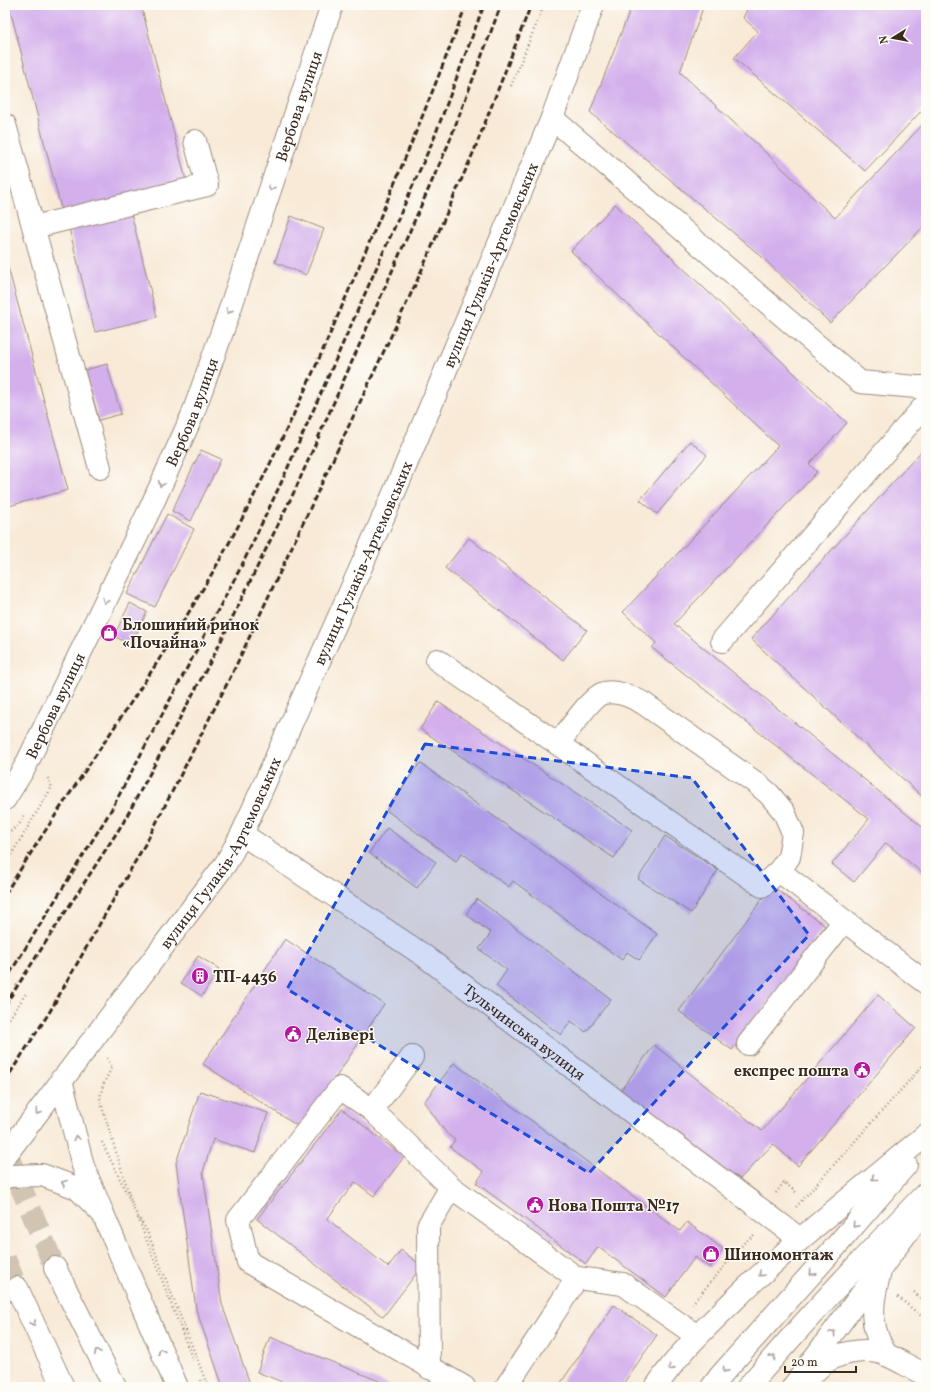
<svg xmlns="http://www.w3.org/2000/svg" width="931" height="1392" font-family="Vollkorn,serif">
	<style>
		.building { fill: #d3afec }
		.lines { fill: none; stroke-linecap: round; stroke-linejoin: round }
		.major-tunnel { stroke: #d2c4b2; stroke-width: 22; stroke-dasharray: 22 11; stroke-linecap: butt }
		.minor-casing { stroke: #9a8a7a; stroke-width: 24 }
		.major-casing { stroke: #9a8a7a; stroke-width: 24 }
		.path { stroke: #9a8a7a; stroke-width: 2.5; stroke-dasharray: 1 3; stroke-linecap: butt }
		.minor { stroke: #fff; stroke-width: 22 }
		.major { stroke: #fff; stroke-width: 22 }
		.rail { stroke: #3b2a1e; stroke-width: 3; stroke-dasharray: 6 3; stroke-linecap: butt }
		.oneway { stroke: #a79f9a }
		.marked { fill: #1d4ed8; fill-opacity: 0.2; stroke: #1d4ed8; stroke-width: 3; stroke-dasharray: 8 5; stroke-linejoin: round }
		.labels { text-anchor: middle; stroke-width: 3; stroke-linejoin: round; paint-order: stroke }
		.street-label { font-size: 16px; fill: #3b2a1e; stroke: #fdfcf7 }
		.poi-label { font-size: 16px; font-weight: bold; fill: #3b2a1e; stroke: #fdfcf7; text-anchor: start }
	</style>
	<rect width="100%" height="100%" fill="#fdfcf7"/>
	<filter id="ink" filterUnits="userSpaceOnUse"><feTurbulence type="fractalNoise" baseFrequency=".025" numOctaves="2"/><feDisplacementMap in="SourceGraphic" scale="8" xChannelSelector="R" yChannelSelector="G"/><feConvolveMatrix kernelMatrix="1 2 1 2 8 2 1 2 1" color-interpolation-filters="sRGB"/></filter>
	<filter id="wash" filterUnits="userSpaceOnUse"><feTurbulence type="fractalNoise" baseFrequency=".012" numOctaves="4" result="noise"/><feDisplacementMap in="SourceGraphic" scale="16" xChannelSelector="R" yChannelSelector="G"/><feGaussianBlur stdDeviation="0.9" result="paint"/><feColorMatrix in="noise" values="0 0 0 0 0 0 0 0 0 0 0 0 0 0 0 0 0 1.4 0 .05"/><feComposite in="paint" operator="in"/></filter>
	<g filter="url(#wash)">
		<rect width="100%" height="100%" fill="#f8ead7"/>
		<g id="blocks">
			<g class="building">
				<polygon points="9,5 141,5 187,184 63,216"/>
				<polygon points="632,5 704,5 680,72 835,218 926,121 926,224 830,323 761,256 590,112"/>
				<polygon points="749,5 926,5 926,106 865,171 734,58 758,31 743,18"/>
				<polygon points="615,204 847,423 809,464 817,472 674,624 926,830 926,876 886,843 854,882 832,864 869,819 652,648 656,643 623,612 778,446 571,251"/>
				<polygon points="130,209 157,317 95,332 68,224"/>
				<polygon points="291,216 324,229 306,275 275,262"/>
				<polygon points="5,256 68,490 5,507"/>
				<polygon points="107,364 121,414 99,420 85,370"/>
				<polygon points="690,441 707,455 657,514 640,500"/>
				<polygon points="926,446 926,800 751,639"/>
				<polygon points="201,450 221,459 191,521 172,511"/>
				<polygon points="167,514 194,529 155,607 127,594"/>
				<polygon points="469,538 587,630 563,660 445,568"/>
				<polygon points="130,603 147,612 131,645 114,636"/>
				<polygon points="438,702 632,830 614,858 420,729"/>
				<polygon points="420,763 657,934 639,960 627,952 622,960 513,881 509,887 462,853 456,861 386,810"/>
				<polygon points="387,828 436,862 417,888 369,853"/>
				<polygon points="665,836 718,870 691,913 638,879"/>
				<polygon points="772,886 825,926 732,1050 679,1011"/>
				<polygon points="477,899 611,999 586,1032 571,1021 561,1035 496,986 507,970 479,949 491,933 466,914"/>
				<polygon points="285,939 384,1004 302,1129 203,1064"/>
				<polygon points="198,956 219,969 202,996 181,983"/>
				<polygon points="878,995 916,1028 798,1166 773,1144 737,1182 621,1090 654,1045 762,1131"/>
				<polygon points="454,1063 680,1231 687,1222 723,1249 710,1268 695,1257 666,1297 598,1247 586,1264 476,1183 484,1172 450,1147 455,1140 447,1134 424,1102"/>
				<polygon points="200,1091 268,1113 255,1153 213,1139 203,1172 222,1304 251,1387 223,1387 196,1309 176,1163"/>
				<polygon points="342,1109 404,1157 374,1196 355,1182 327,1219 388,1267 401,1250 422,1266 383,1317 257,1219"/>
				<polygon points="614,1305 657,1335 621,1387 558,1387"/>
				<polygon points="270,1337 394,1387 295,1387 257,1372"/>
			</g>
		</g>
	</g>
	<g filter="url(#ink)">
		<use href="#blocks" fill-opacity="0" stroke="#9a8a7a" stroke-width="1"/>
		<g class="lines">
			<g class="major-tunnel">
				<polyline points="5,1149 55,1268"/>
				<polyline points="5,1259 17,1288"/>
			</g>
			<defs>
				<g id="minor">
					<polyline points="552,118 860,382 916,387 926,387"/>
					<polyline points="5,125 100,468"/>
					<polyline points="34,227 207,185 195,141"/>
					<polyline points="722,641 926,404"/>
					<polyline points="437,660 762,886 779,871 926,983"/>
					<path d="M 558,744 C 567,733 592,695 604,693 C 618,690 631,697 643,703 L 756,783 L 769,794 L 784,812 L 793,833 L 789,857 L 779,871"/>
					<path id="s1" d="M 5,799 L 25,767 L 150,509 L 192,416 L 226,321 L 332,5"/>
					<path id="s2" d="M 242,834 L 423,955 L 800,1239"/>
					<polyline points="748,1044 844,921"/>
					<polyline points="412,1057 372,1110 451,1187 577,1278 623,1284 697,1336"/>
					<polyline points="61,1080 83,1166 103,1214"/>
					<polyline points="372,1110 340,1088 238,1220 248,1262 464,1387"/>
					<path id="s3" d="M 5,1156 L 226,863 L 242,834 L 394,493 L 552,118 L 593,5"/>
					<path d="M 881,1268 C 875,1290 869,1312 877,1335 C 879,1342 883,1348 886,1355"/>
					<polyline points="429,1368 428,1226 451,1187"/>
					<path d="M 802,1385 C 810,1376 819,1366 829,1360 C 845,1351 870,1348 887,1355 C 900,1361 913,1369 926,1375"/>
					<polyline points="506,1387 577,1278"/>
				</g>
				<g id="major">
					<polyline points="5,1178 9,1176 42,1175 77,1188 103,1214 177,1387"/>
					<polyline points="55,1268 115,1387"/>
					<polyline points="17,1288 63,1387"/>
					<path d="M 656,1387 C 677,1355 705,1328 733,1301 C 793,1242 861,1189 926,1135"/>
					<polyline points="712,1387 721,1375 838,1244 906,1165"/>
					<path d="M 748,1387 C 805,1320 865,1256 926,1193"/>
					<polyline points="793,1387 917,1219"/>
				</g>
			</defs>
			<use href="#minor" class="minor-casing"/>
			<use href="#major" class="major-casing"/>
			<g class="path">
				<polyline points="511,86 544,5"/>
				<polyline points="5,829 8,834"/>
				<polyline points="5,842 8,834 20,823 25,813"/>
				<polyline points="5,865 52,787 47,776"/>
				<polyline points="5,1025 27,992"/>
				<polyline points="107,1058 112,1067 103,1085 100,1098 103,1110 134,1210 147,1231 208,1387"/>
				<polyline points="102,1142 131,1202"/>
				<polyline points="776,1193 784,1182 798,1194"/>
				<polyline points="796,1207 926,1062"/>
				<polyline points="138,1218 193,1360"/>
				<polyline points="914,1292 926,1303"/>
				<polyline points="898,1297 925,1319 926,1318"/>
				<polyline points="692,1304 744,1243 755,1234"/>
				<polyline points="201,1380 203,1387"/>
				<polyline points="629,1387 633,1381"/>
			</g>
			<use href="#minor" class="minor"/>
			<use href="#major" class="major"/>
			<g class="rail">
				<path d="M 5,894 C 74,782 153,677 218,563 C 273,465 319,361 363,257 C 399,174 434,90 466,5"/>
				<polyline points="5,981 110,812 242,565 281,483 434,138 484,5"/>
				<polyline points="5,1005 123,823 214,655 295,490 448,145 501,5"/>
				<polyline points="5,1081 49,1013 148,839 233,672 416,283 474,151 531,5"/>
			</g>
		</g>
		<defs><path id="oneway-chevron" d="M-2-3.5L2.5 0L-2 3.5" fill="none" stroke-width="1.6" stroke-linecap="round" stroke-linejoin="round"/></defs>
		<g class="oneway">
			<use href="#oneway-chevron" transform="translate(271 188) rotate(109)"/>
			<use href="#oneway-chevron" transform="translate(229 311) rotate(109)"/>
			<use href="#oneway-chevron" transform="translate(161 484) rotate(114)"/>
			<use href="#oneway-chevron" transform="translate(105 601) rotate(116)"/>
			<use href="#oneway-chevron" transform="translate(38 1112) rotate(127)"/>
			<use href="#oneway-chevron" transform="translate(76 1138) rotate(-105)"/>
			<use href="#oneway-chevron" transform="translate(874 1178) rotate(141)"/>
			<use href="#oneway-chevron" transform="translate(64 1183) rotate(-159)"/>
			<use href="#oneway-chevron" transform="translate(855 1225) rotate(131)"/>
			<use href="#oneway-chevron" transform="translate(812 1273) rotate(132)"/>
			<use href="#oneway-chevron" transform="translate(761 1274) rotate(138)"/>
			<use href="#oneway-chevron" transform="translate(33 1323) rotate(65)"/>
			<use href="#oneway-chevron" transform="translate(833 1333) rotate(-54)"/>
			<use href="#oneway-chevron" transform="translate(161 1351) rotate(-113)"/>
			<use href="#oneway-chevron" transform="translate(97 1352) rotate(-117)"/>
			<use href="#oneway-chevron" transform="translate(773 1357) rotate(-49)"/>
			<use href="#oneway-chevron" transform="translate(671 1368) rotate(129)"/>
			<use href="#oneway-chevron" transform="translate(725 1370) rotate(131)"/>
		</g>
	</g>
	<path class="marked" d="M 425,744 L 692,778 L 809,935 L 589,1173 L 287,989 Z"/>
	<defs>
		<symbol id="shop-disc" viewBox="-11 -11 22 22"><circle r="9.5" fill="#b5179e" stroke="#fdfcf7"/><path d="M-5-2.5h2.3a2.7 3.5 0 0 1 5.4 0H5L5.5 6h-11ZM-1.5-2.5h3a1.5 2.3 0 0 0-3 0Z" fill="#fff"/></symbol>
		<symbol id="building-disc" viewBox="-11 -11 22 22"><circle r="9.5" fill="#b5179e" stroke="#fdfcf7"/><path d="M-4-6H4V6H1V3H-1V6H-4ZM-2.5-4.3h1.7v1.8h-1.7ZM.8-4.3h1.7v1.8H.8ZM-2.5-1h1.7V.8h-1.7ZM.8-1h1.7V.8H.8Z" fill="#fff"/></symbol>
		<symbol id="civic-disc" viewBox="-11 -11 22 22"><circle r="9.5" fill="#b5179e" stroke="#fdfcf7"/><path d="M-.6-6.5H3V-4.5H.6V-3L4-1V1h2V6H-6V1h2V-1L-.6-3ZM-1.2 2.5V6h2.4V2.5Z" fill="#fff"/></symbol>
	</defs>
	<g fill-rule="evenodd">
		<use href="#shop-disc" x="99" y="623" width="20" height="20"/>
		<use href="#building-disc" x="190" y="966" width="20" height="20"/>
		<use href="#civic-disc" x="283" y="1024" width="20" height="20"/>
		<use href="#civic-disc" x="852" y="1060" width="20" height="20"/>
		<use href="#civic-disc" x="525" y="1195" width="20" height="20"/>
		<use href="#shop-disc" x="701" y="1244" width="20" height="20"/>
	</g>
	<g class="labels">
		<g class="street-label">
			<text dy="6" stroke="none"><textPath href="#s1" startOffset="754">Вербова вулиця</textPath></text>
			<text dy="6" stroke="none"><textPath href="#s3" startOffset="1021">вулиця Гулаків-Артемовських</textPath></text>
			<text dy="6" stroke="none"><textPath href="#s1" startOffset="430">Вербова вулиця</textPath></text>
			<text dy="6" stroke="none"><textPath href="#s3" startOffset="697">вулиця Гулаків-Артемовських</textPath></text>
			<text dy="6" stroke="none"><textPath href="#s1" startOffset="106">Вербова вулиця</textPath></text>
			<text dy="6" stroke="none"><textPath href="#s3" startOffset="373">вулиця Гулаків-Артемовських</textPath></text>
			<text dy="6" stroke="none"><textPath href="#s2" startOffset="345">Тульчинська вулиця</textPath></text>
		</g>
		<g class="poi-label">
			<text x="122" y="630">Блошиний ринок<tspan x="122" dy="18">«Почайна»</tspan></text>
			<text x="213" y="982">ТП-4436</text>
			<text x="306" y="1040">Делівері</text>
			<text x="849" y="1076" text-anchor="end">експрес пошта</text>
			<text x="548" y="1211">Нова Пошта №17</text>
			<text x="724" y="1260">Шиномонтаж</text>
		</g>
	</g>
	<rect width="931" height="1392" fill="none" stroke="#fdfcf7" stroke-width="20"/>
	<g transform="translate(893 38) rotate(259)" stroke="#fdfcf7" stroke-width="3" paint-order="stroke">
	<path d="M0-3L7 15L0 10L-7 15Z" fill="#3b2a1e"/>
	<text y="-6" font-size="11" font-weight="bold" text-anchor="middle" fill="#3b2a1e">N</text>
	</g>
	<path d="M785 1366v6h71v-6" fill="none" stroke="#3b2a1e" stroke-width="2"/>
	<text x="791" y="1366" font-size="12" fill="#3b2a1e" stroke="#fdfcf7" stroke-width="3" paint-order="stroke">20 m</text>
</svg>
